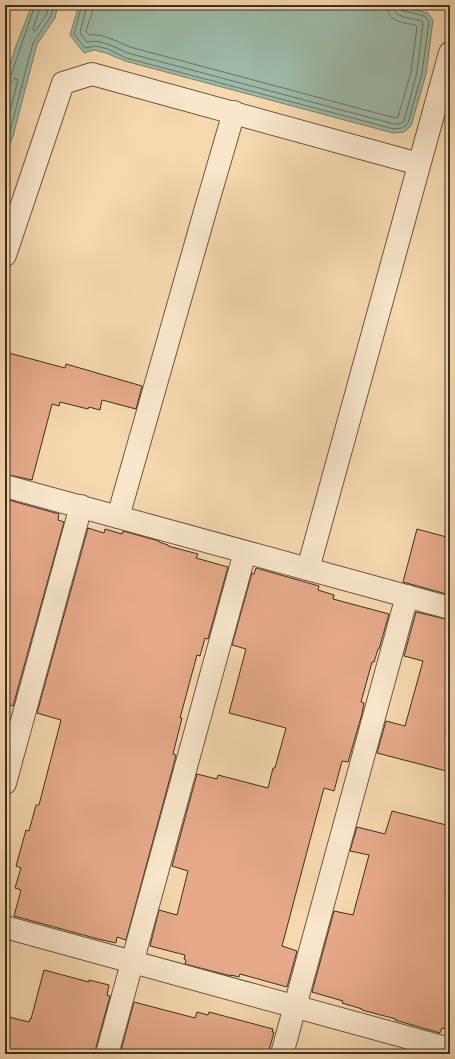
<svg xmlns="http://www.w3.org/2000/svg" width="455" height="1059" font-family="'Libre Bodoni',serif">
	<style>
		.water { fill: #9dbaa8; stroke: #778270 }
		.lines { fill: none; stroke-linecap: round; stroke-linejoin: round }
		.shore { stroke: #6d7462; stroke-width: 1 }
		.building { fill: #e6aa8a; stroke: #3d2f1c }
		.street-casing { stroke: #6b5941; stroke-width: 24 }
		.street { stroke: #f9e6cb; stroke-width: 22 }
	</style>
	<rect width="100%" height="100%" fill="#f6d8af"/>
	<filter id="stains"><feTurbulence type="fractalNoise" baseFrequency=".005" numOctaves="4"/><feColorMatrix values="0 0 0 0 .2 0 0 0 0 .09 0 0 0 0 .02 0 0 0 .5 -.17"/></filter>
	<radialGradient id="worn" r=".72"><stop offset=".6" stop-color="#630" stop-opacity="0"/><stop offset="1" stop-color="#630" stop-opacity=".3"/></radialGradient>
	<g class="water">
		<polygon points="32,5 58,5 55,18 37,44 13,136 5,157 5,79 16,46"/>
		<polygon points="79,5 394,5 428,13 433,20 426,74 411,126 404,132 393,133 125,61 106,53 94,50 84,53 70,35"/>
	</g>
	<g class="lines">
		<g class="shore">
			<polyline points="40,5 40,9 33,28 34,31 36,30 47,14 49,5"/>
			<polyline points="82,5 74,34 85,48 96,46 108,49 126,58 394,129 402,128 408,123 422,73 429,22 425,16 400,10 398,8 398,5"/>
			<path d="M 87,5 L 80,33 L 87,42 L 97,41 L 110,45 L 128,53 L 394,124 L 400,124 L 404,121 L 417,72 L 423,23 L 422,21 C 411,18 393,18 393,5"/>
			<path d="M 93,5 L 93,10 L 86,31 L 89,35 C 103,33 117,42 130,47 L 395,118 L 398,117 L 411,72 L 417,27 L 415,25 C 402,22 387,22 387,5"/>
			<polyline points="5,78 9,78 11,75 35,5"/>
			<polyline points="5,83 10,83 15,78 18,80 5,131"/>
			<polyline points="5,146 9,135 33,43 51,16 54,5"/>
		</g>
	</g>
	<g class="building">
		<polygon points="5,352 65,368 66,364 142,386 136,409 102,400 100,410 89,407 88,409 60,402 59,406 52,404 32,480 5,474"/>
		<polygon points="5,499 59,514 58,520 64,522 13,706 5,704"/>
		<polygon points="88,528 104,533 105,529 122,534 123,531 159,541 159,542 168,545 168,546 198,554 196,558 228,567 208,639 205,638 200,656 197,655 180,718 182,718 173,754 176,755 173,767 126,940 117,937 116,943 98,939 14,916 21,890 15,888 21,868 16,866 26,830 29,831 36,805 39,805 61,720 37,713"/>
		<polygon points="417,529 450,538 450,595 403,582"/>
		<polygon points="256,568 319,586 318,590 334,595 333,599 389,614 379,649 378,649 374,662 372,662 361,702 364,703 362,714 348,762 342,761 334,791 324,788 310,840 282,946 297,951 287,987 240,974 239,977 231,975 231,976 185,964 186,960 184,959 185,955 150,946 159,910 177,915 188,871 172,866 197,774 217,779 218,775 268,788 273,768 275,768 286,728 229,713 246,649 232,645 252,573 254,574"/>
		<polygon points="416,612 450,620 450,772 377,753 386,721 405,726 423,661 404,656"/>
		<polygon points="392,811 450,826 450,1030 442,1028 440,1033 395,1020 396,1019 362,1010 362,1009 342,1003 343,1001 312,992 334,911 353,915 369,855 350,851 357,827 385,834"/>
		<polygon points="44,970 89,982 89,980 109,985 107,995 110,996 95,1051 95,1054 5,1054 5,1016 29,1022 30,1019 31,1019"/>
		<polygon points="134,1002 195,1018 197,1012 208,1015 209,1012 273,1029 272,1032 274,1032 268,1054 120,1054"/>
	</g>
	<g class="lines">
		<defs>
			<g id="street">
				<polyline points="5,255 63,83 92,74 419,164"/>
				<polyline points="5,486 450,608"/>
				<polyline points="118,517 206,208 234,112"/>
				<polyline points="308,569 450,53"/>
				<polyline points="5,783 81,506"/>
				<polyline points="5,927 450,1049"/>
				<polyline points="107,1054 245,552"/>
				<polyline points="282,1054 407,596"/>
			</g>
		</defs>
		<use href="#street" class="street-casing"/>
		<use href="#street" class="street"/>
	</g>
	<rect width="455" height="1059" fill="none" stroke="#f6d8af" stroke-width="20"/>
	<rect x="6" y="6" width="443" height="1047" fill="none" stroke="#3d2f1c" stroke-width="2"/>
	<rect x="10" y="10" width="435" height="1039" fill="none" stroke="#3d2f1c"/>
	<rect width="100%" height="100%" filter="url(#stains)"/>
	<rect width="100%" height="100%" fill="url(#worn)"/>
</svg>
